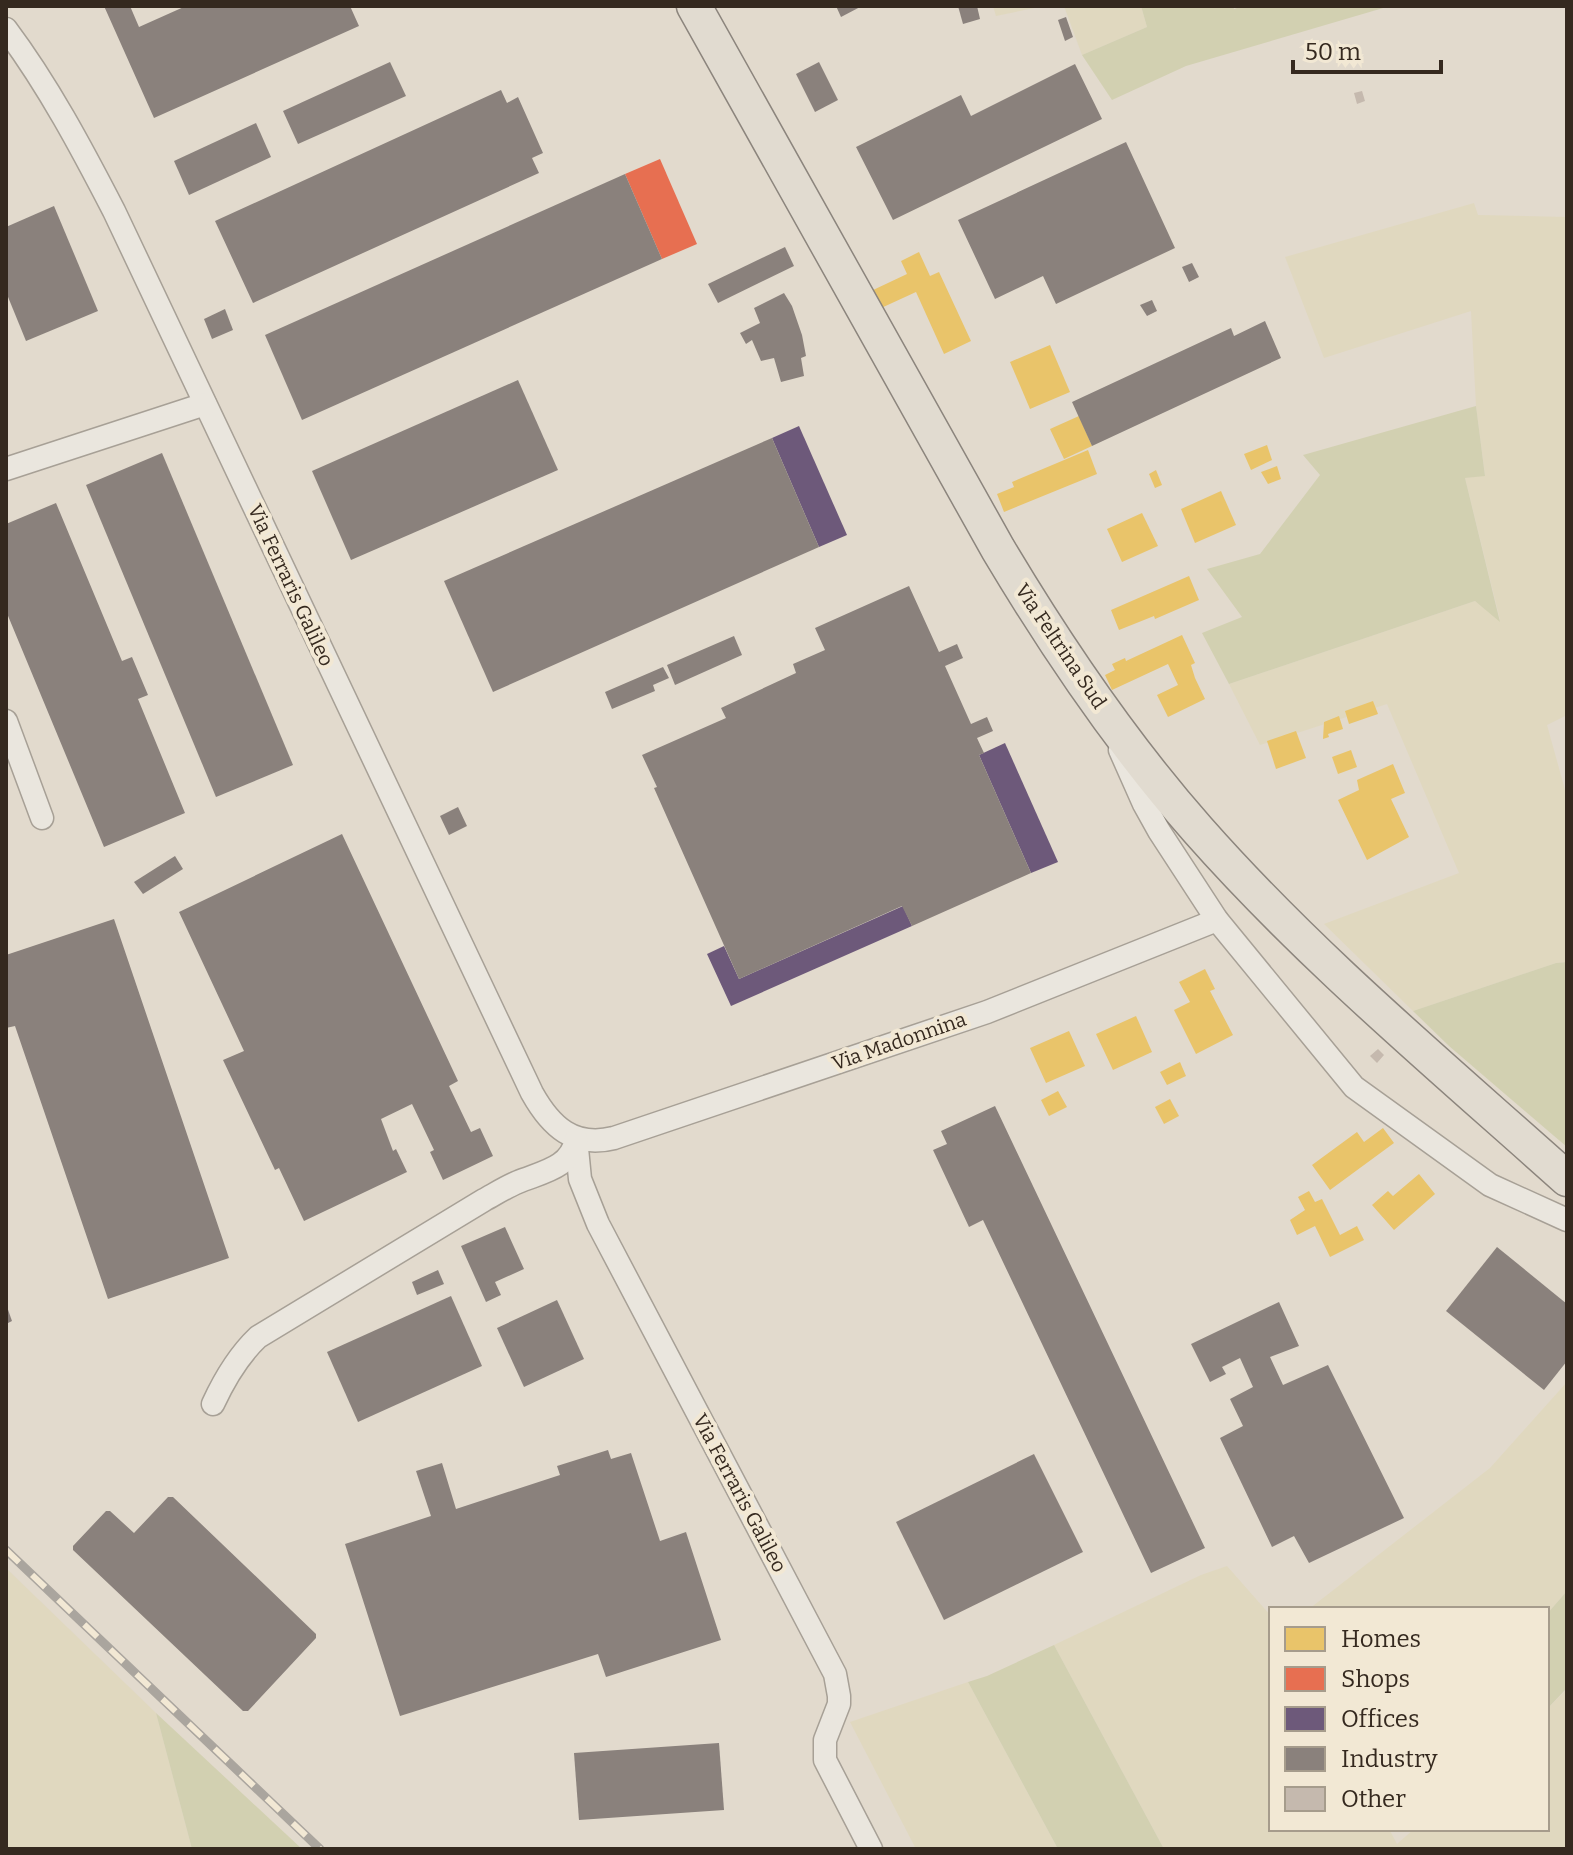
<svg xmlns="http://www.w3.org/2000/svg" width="1573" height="1855" font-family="Bitter,serif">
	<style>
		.farmland { fill: #e0d8bf }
		.green { fill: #d2d0b1 }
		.homes { fill: #e9c46a }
		.shops { fill: #e76f51 }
		.offices { fill: #6d597a }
		.industry { fill: #8a817c }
		.building { fill: #c5b9ae }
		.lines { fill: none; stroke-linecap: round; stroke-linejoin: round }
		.street-casing { stroke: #a7a096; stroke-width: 25 }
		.primary-casing { stroke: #8c857d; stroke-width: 37 }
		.street { stroke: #eae6de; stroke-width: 22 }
		.primary { stroke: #e1dbd0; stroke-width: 34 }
		.rail-casing { stroke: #aaa59e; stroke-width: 9 }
		.rail { stroke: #f2e8d4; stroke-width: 6; stroke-dasharray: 18; stroke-linecap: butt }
		.labels { text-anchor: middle; stroke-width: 8; stroke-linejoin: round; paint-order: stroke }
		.street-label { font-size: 20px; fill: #35291f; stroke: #f2e8d4 }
	</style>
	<rect width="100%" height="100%" fill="#e2dacd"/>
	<g class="farmland">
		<polygon points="993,6 1044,6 996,16"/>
		<polygon points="1064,6 1141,6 1147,27 1082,55"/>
		<polygon points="1474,203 1478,215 1567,217 1567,715 1547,725 1567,797 1567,962 1556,963 1413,1011 1324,924 1459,873 1387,704 1260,745 1229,684 1475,601 1500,620 1465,478 1485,475 1476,406 1471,311 1324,358 1285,257"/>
		<polygon points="1567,1382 1567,1591 1547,1614 1547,1609 1309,1609 1490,1468"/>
		<polygon points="1227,1566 1271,1616 1271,1829 1389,1829 1397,1844 1414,1829 1547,1829 1547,1709 1567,1689 1567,1849 1164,1849 1054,1645 1201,1575"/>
		<polygon points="6,1570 8,1570 156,1713 192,1849 6,1849"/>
		<polygon points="968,1682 1058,1849 916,1849 850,1722"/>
	</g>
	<g class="green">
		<polygon points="1141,6 1233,6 1234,9 1243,6 1390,6 1186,66 1112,100 1082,55 1147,27"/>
		<polygon points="1476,406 1485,476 1465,478 1500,622 1475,601 1229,684 1202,633 1242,617 1207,569 1260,554 1320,475 1303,455"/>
		<polygon points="1567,962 1567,1147 1449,1046 1413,1011 1556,963"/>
		<polygon points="1567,1591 1567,1688 1547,1709 1547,1614"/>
		<polygon points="1054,1645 1164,1849 1058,1849 968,1682 987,1676"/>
		<polygon points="156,1713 302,1849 192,1849"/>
	</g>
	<g class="homes">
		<polygon points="919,252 930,276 939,272 971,341 944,354 916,292 879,309 871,291 907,274 901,261"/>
		<polygon points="1050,345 1070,392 1030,409 1010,362"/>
		<polygon points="1079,416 1092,446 1064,459 1050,429"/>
		<polygon points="1267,445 1272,460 1251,470 1244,454"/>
		<polygon points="1088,450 1097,474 1004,512 997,494 1014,487 1012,482"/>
		<polygon points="1277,466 1281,479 1268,484 1261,472"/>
		<polygon points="1156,470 1162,485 1155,488 1149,474"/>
		<polygon points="1221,491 1236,525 1195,543 1181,509"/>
		<polygon points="1142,513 1158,546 1122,562 1107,529"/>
		<polygon points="1189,576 1199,600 1155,619 1154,616 1119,630 1111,610"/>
		<polygon points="1182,635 1195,663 1191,665 1195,678 1205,699 1168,717 1157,695 1178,685 1168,664 1112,690 1105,675 1115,670 1112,664 1125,658 1126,661"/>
		<polygon points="1373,701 1378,714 1349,724 1345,711"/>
		<polygon points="1339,716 1343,729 1328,734 1329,737 1323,739 1324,722"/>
		<polygon points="1296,731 1306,758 1276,769 1267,741"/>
		<polygon points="1351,750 1357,767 1338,774 1332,757"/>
		<polygon points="1393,764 1405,793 1391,799 1409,837 1367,860 1338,800 1359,790 1357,780"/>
		<polygon points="1205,969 1215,989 1210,991 1233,1035 1196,1054 1174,1010 1190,1002 1179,982"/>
		<polygon points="1136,1016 1152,1052 1113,1070 1096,1034"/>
		<polygon points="1069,1031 1085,1066 1046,1083 1030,1048"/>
		<polygon points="1180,1062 1186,1076 1167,1085 1160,1072"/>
		<polygon points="1058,1091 1067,1107 1049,1116 1041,1100"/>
		<polygon points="1170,1099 1179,1116 1164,1124 1155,1107"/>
		<polygon points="1383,1128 1394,1143 1330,1190 1312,1165 1357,1132 1364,1142"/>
		<polygon points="1419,1174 1435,1194 1394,1230 1372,1205 1388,1191 1393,1196"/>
		<polygon points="1309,1191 1315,1202 1322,1199 1340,1235 1357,1226 1364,1240 1330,1257 1315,1226 1297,1235 1290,1220 1305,1210 1298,1197"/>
	</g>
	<polygon class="shops" points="660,159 697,244 662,259 625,174"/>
	<g class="offices">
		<polygon points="799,426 847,535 819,547 772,438"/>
		<polygon points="1005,743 1058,862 1031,873 979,755"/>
		<polygon points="903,906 912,926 731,1006 707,954 724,946 739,979"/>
	</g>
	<g class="industry">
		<polygon points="104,6 130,6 139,27 186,6 350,6 359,26 154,118"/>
		<polygon points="836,6 862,6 841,17"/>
		<polygon points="958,6 977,6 980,19 963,24"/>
		<polygon points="1066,17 1073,37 1065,41 1058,20"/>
		<polygon points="390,62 406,96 298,144 283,111"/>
		<polygon points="819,62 838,100 815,112 796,74"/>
		<polygon points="1075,64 1102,119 893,220 856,147 961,95 971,116"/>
		<polygon points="501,90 507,103 518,97 543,153 532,158 539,173 253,303 215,221"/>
		<polygon points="256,123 271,157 189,195 174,161"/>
		<polygon points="1126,142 1175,248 1056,304 1043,276 995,299 958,220"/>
		<polygon points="625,174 662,259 302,420 265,335"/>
		<polygon points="54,206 98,311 26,341 6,292 6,227"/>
		<polygon points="785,247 794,266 718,303 708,284"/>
		<polygon points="1192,263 1199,277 1189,282 1182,267"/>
		<polygon points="784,293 792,306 802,335 806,356 801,358 804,376 781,382 774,358 761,361 752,340 746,344 740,333 760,323 754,308"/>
		<polygon points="1152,300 1157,311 1147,316 1140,305"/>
		<polygon points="225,309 233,330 212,339 204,319"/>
		<polygon points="1265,321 1281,358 1092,446 1072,402 1231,328 1234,336"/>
		<polygon points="518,380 558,470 351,560 312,471"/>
		<polygon points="772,438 819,547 493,692 444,581"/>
		<polygon points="162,453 293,765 216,797 86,485"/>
		<polygon points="56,503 122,661 132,657 148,695 138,699 185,813 104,847 6,611 6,524"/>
		<polygon points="909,586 939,652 957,644 963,658 945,666 971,724 987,717 993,731 977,738 984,753 979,755 1031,873 912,926 902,906 739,979 654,788 657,787 642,755 726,718 721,708 796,673 793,664 825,650 815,628"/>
		<polygon points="734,636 742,655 675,685 667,665"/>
		<polygon points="663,667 669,678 653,685 655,691 612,709 605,692"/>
		<polygon points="458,807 467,826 449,835 440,816"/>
		<polygon points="342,834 458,1081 449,1086 471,1132 480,1128 493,1156 443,1180 430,1152 434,1150 412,1104 381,1119 393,1151 396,1149 407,1172 304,1221 279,1168 275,1170 223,1060 244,1051 179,912"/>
		<polygon points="175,856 183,869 143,894 134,882"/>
		<polygon points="114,919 229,1258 108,1299 15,1026 6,1028 6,955"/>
		<polygon points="995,1106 1205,1548 1151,1573 983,1220 969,1227 933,1150 947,1144 941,1131"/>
		<polygon points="505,1227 524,1269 495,1282 501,1295 486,1302 461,1246"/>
		<polygon points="1497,1247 1567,1304 1567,1361 1544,1390 1446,1311"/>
		<polygon points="438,1270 444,1284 417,1295 412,1282"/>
		<polygon points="451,1296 482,1366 358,1422 327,1352"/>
		<polygon points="557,1300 584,1359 524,1387 497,1328"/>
		<polygon points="1279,1302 1299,1346 1270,1357 1283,1385 1328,1365 1404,1518 1309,1563 1294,1536 1272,1547 1220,1438 1243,1426 1230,1399 1253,1387 1240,1358 1222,1367 1226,1374 1210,1382 1191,1344"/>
		<polygon points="6,1304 12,1321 6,1324"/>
		<polygon points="608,1450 611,1459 631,1453 660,1541 686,1532 721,1640 606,1677 598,1654 400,1716 345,1544 431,1516 416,1471 442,1463 456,1509 560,1475 557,1466"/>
		<polygon points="1034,1454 1083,1552 944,1620 896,1522"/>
		<polygon points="168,1497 173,1497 316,1634 316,1638 248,1711 243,1711 73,1550 73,1546 106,1511 110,1511 134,1533"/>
		<polygon points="719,1743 724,1810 579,1820 574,1753"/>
	</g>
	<g class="building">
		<polygon points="1362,91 1365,101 1357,104 1354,93"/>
		<polygon points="1378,1049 1384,1055 1377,1063 1370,1056"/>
	</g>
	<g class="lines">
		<defs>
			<g id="street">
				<path d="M 6,29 C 48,85 82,149 114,211 L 532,1093 C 551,1127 574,1148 614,1138 L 987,1012 L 1217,920"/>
				<polyline points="6,469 205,404"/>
				<polyline points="6,721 42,818"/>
				<polyline points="1120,750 1144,804 1159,831 1217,920 1354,1087 1490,1185 1567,1220"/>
				<polyline points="576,1138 580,1179 598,1224 835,1674 839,1696 839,1704 825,1740 825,1760 871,1849"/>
				<path d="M 213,1404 C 225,1378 238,1356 258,1337 L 484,1200 C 495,1194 506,1187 518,1182 C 542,1172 571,1168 576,1139"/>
			</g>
			<path id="primary" d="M 694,6 L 998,549 C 1057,648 1122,744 1198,830 C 1310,957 1441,1066 1567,1179"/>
		</defs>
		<use href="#street" class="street-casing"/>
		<use href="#primary" class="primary-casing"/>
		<use href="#street" class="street"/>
		<use href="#primary" class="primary"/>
		<defs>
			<polyline id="rail" points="6,1550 320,1849"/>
		</defs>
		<use href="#rail" class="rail-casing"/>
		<use href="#rail" class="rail"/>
	</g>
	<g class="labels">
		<g class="street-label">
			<text transform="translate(291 585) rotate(65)" y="7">Via Ferraris Galileo</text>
			<text transform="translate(1061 646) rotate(56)" y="7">Via Feltrina Sud</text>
			<text transform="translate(899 1041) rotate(-19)" y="7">Via Madonnina</text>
			<text transform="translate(740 1493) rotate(62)" y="7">Via Ferraris Galileo</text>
		</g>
	</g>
	<rect width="1573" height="1855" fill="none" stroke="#35291f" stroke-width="16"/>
	<rect x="1269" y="1607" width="280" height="224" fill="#f2e8d4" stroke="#a69c8c" stroke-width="2"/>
	<rect x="1285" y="1627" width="40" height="24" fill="#e9c46a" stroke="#a69c8c" stroke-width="2"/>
	<text x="1341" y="1647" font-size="24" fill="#35291f">Homes</text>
	<rect x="1285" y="1667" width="40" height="24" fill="#e76f51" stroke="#a69c8c" stroke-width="2"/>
	<text x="1341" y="1687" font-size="24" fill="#35291f">Shops</text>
	<rect x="1285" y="1707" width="40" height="24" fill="#6d597a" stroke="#a69c8c" stroke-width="2"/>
	<text x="1341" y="1727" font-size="24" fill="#35291f">Offices</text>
	<rect x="1285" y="1747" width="40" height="24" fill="#8a817c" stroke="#a69c8c" stroke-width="2"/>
	<text x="1341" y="1767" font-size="24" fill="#35291f">Industry</text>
	<rect x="1285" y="1787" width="40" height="24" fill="#c5b9ae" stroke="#a69c8c" stroke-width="2"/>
	<text x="1341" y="1807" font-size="24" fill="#35291f">Other</text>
	<path d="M1293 60v12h148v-12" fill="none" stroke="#35291f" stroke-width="4"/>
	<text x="1305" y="60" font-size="24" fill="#35291f" stroke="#f2e8d4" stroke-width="6" paint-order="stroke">50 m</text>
</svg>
